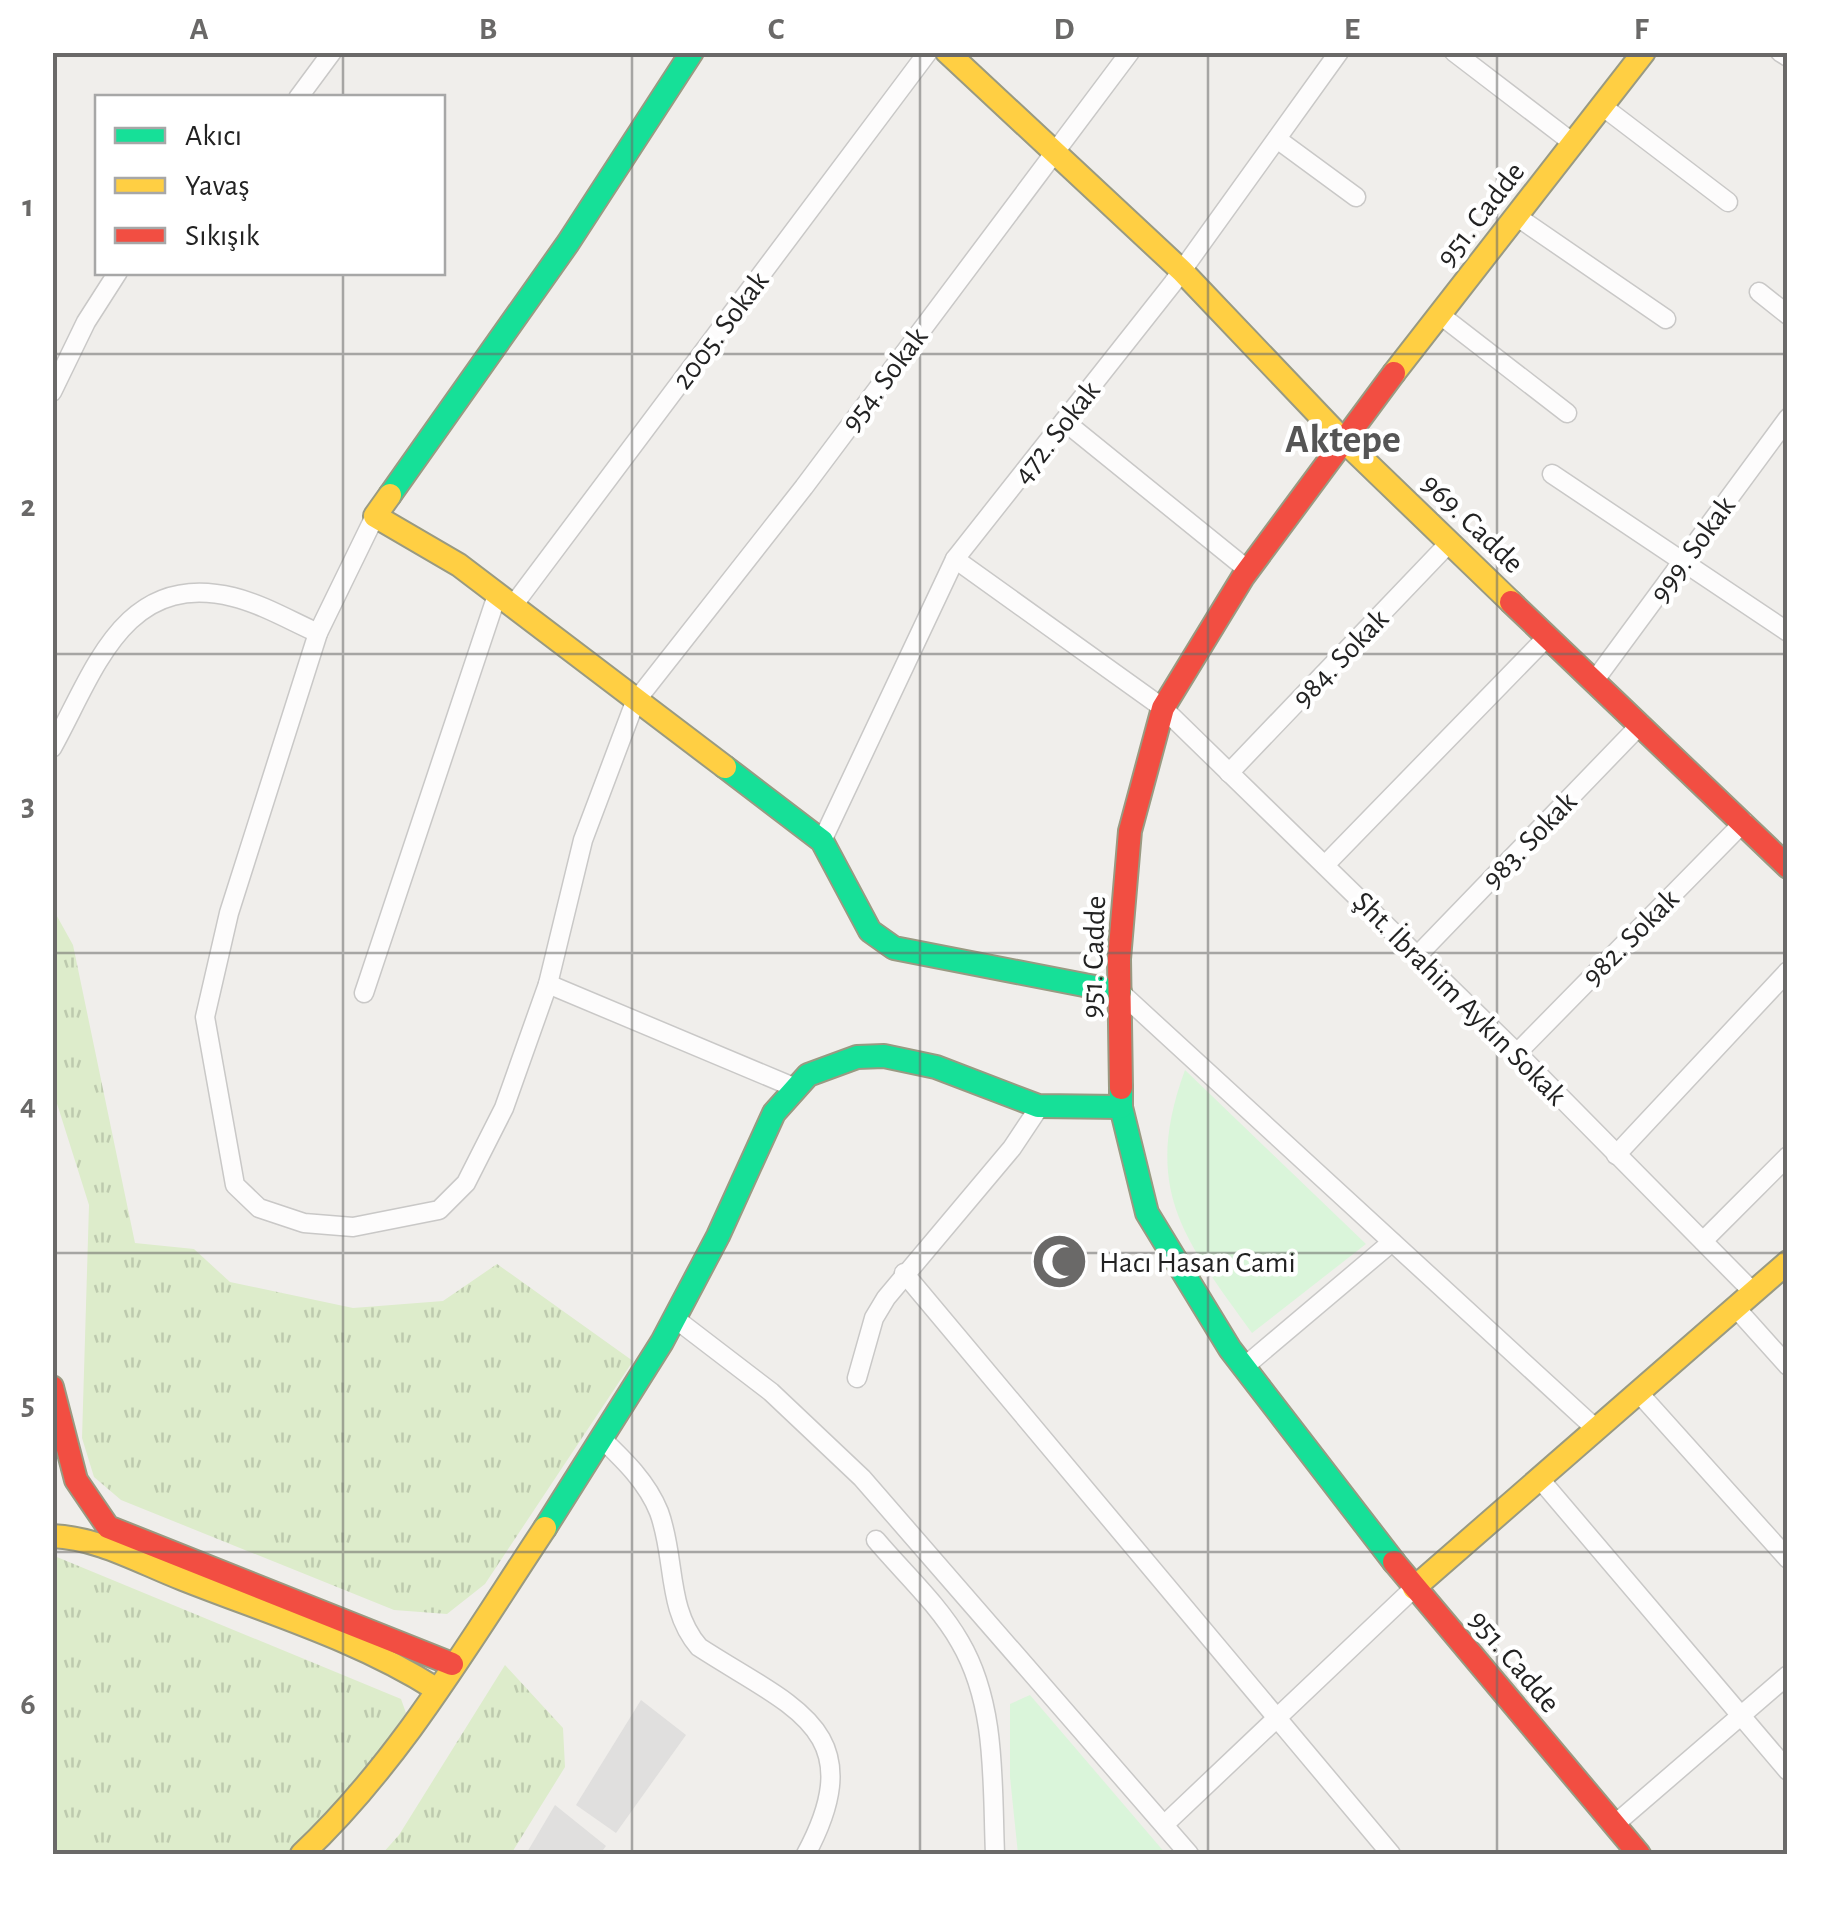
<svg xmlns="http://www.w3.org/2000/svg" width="1840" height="1907" font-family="'Alegreya Sans',sans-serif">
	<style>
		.grass { fill: url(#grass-tufts) }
		.park { fill: #daf5da }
		.parking { fill: #e0dfde }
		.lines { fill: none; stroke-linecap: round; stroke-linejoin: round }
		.street-casing { stroke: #c9c8c7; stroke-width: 21 }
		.fast-casing { stroke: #999a82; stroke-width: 26 }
		.slow-casing { stroke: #999a82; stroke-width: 26 }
		.jam-casing { stroke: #999a82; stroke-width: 26 }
		.street { stroke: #fdfcfc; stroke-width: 18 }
		.fast { stroke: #16e098; stroke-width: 22 }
		.slow { stroke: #ffcf43; stroke-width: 22 }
		.jam { stroke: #f24e42; stroke-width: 22 }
		.grid { fill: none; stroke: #6a6968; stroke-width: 2.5; stroke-opacity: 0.55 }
		.labels { text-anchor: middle; stroke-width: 9; stroke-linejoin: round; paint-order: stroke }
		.street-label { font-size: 30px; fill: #222; stroke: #fff }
		.poi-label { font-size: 30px; fill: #222; stroke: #fff; text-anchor: start }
		.district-label { font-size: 40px; font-weight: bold; fill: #555; stroke: #fff }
		.neatline { fill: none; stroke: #6a6968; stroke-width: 4 }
		.grid-label { font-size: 32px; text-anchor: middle; font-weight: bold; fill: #6a6968 }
	</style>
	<defs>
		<pattern id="grass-tufts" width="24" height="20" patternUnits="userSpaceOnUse" patternTransform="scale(2.5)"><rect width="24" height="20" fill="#ddeccb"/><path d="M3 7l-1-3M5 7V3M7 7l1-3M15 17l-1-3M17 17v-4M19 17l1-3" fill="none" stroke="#bdcaae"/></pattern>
	</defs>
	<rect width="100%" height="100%" fill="#f0eeeb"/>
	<g class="grass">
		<polygon points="53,909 73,945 135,1243 194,1249 230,1282 353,1308 443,1301 497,1264 633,1361 485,1584 447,1614 394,1610 121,1500 94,1477 82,1438 89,1205 53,1091"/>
		<polygon points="52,1555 401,1699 406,1713 305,1854 53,1854"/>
		<polygon points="505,1665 563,1728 565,1767 511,1854 382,1854 399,1835"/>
	</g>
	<g class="park">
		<path d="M 1185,1070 L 1366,1244 L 1252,1333 C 1185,1240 1141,1190 1185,1070 Z"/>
		<polygon points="1030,1695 1166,1854 1018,1854 1010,1777 1010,1704"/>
	</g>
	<g class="parking">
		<polygon points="641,1700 686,1735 616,1833 576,1805"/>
		<polygon points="555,1805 606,1846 600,1854 526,1854"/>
	</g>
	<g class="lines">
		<defs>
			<g id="street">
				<polyline points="1454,52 1573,143"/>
				<polyline points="1780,52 1788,57"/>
				<polyline points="298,98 332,52"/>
				<polyline points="1602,106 1728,202"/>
				<polyline points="1277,139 1356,197"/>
				<polyline points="1516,216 1666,319"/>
				<polyline points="1759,292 1788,315"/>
				<polyline points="1439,314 1567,413"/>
				<polyline points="52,392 86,322 118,272"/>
				<polyline points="1064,421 1248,570"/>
				<polyline points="1552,474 1788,632"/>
				<polyline points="375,516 318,633 229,913 205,1017 235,1185 259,1208 304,1223 353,1227 439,1210 466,1183 504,1108 548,984 583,840 635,702 804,487 1130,52"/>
				<polyline points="955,559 1163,708 1517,1053 1753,1292"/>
				<polyline points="512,607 928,52"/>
				<polyline points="1595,680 1788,418"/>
				<path d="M 52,748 C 94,673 123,570 233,597 C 262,604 291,621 318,633"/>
				<polyline points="1229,773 1450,542"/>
				<polyline points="822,841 955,559 1173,283 1339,52"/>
				<polyline points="1325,865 1547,637"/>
				<polyline points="1417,956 1641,724"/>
				<polyline points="548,984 791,1086"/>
				<polyline points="1120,992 1596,1429"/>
				<polyline points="364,993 497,595"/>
				<polyline points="1517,1053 1744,822"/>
				<polyline points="1616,1155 1788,971"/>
				<polyline points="1703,1241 1788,1156"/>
				<polyline points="904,1273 1391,1854"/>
				<polyline points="1735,1307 1788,1366"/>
				<polyline points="677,1320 771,1392 862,1478 1189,1854"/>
				<polyline points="1244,1367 1392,1242"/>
				<polyline points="857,1378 874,1318 886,1298 1012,1148 1040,1106"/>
				<polyline points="1638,1392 1788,1559"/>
				<path d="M 601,1438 C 624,1460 647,1482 659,1512 C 676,1558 666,1609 699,1647 C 791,1707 873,1729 806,1854"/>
				<polyline points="1539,1478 1788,1771"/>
				<path d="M 876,1540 C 903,1572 939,1605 960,1642 C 997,1705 992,1784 995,1854"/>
				<polyline points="1165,1824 1414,1588"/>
				<polyline points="1614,1825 1788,1675"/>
			</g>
			<g id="fast">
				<polyline points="390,495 568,243 692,52"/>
				<polyline points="725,767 822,841 870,931 894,948 1120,992"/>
				<polyline points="1121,1088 1121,1107 1147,1213 1230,1349 1394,1562"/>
				<polyline points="545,1528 662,1342 718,1236 774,1113 808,1075 857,1057 884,1056 936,1067 1038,1106 1121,1107"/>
			</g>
			<g id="slow">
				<polyline points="947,52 1182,271 1342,439 1511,602"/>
				<polyline points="1394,373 1644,52"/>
				<polyline points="390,495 375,516 459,565 725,767"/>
				<path d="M 52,1536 C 99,1538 139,1562 183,1579 C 269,1613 357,1639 436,1689"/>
				<polyline points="1414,1588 1788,1262"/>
				<path d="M 302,1854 C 400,1762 471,1639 545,1528"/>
			</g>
			<g id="jam">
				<polyline points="1511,602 1788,867"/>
				<polyline points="1121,1088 1119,959 1130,831 1163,708 1243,577 1394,373"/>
				<polyline points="52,1387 76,1480 108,1527 452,1664"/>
				<polyline points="1394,1562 1639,1854"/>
			</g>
		</defs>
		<use href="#street" class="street-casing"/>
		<use href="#fast" class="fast-casing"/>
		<use href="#slow" class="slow-casing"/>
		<use href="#jam" class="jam-casing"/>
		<use href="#street" class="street"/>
		<use href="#fast" class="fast"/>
		<use href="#slow" class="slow"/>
		<use href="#jam" class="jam"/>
	</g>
	<path class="grid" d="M 343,52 L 343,98M 632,52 L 632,1854M 920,52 L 920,1854M 1208,52 L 1208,1854M 1497,52 L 1497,1854M 343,272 L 343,1854M 52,354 L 1788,354M 52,654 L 1788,654M 52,953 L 1788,953M 52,1253 L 1788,1253M 52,1552 L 1788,1552"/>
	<defs>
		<symbol id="mosque-disc" viewBox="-11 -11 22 22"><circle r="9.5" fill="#6a6968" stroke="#fff"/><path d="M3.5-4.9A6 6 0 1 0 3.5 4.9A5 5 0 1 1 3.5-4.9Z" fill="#fff"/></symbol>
	</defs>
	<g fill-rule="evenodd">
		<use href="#mosque-disc" x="1028" y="1230" width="63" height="63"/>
	</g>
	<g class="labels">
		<g class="street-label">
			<text transform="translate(1480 214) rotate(-52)" y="10">951. Cadde</text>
			<text transform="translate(720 330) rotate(-53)" y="10">2005. Sokak</text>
			<text transform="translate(884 379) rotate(-53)" y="10">954. Sokak</text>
			<text transform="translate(1056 432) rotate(-52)" y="10">472. Sokak</text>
			<text transform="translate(1473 523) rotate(44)" y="10">969. Cadde</text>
			<text transform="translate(1692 549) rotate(-54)" y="10">999. Sokak</text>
			<text transform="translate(1340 658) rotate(-46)" y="10">984. Sokak</text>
			<text transform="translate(1529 840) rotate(-46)" y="10">983. Sokak</text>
			<text transform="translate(1630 937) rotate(-45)" y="10">982. Sokak</text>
			<text transform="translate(1093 957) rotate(-88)" y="10">951. Cadde</text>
			<text transform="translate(1460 998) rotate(45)" y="10">Şht. İbrahim Aykın Sokak</text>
			<text transform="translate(1515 1661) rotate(50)" y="10">951. Cadde</text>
		</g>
		<g class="poi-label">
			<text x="1099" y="1272">Hacı Hasan Cami</text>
		</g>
		<g class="district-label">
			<text x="1343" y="452">Aktepe</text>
		</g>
	</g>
	<rect width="1840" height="1907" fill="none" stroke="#ffffff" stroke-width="110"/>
	<rect x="95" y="95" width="350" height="180" fill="#ffffff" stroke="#a7a7a7" stroke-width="2.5"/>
	<rect x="115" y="128" width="50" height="15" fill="#16e098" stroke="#a7a7a7" stroke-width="2.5"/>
	<text x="185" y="145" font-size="30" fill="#222222">Akıcı</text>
	<rect x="115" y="178" width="50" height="15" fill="#ffcf43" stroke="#a7a7a7" stroke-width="2.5"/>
	<text x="185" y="195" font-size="30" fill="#222222">Yavaş</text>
	<rect x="115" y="228" width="50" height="15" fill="#f24e42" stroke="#a7a7a7" stroke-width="2.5"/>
	<text x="185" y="245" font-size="30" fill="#222222">Sıkışık</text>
	<rect x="55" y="55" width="1730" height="1797" class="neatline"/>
	<g class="grid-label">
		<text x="199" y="39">A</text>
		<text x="488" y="39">B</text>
		<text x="776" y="39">C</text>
		<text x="1064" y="39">D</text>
		<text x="1352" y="39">E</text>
		<text x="1641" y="39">F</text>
		<text x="28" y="216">1</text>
		<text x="28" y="516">2</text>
		<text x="28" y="815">3</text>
		<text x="28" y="1115">4</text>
		<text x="28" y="1414">5</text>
		<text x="28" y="1714">6</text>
	</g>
</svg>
